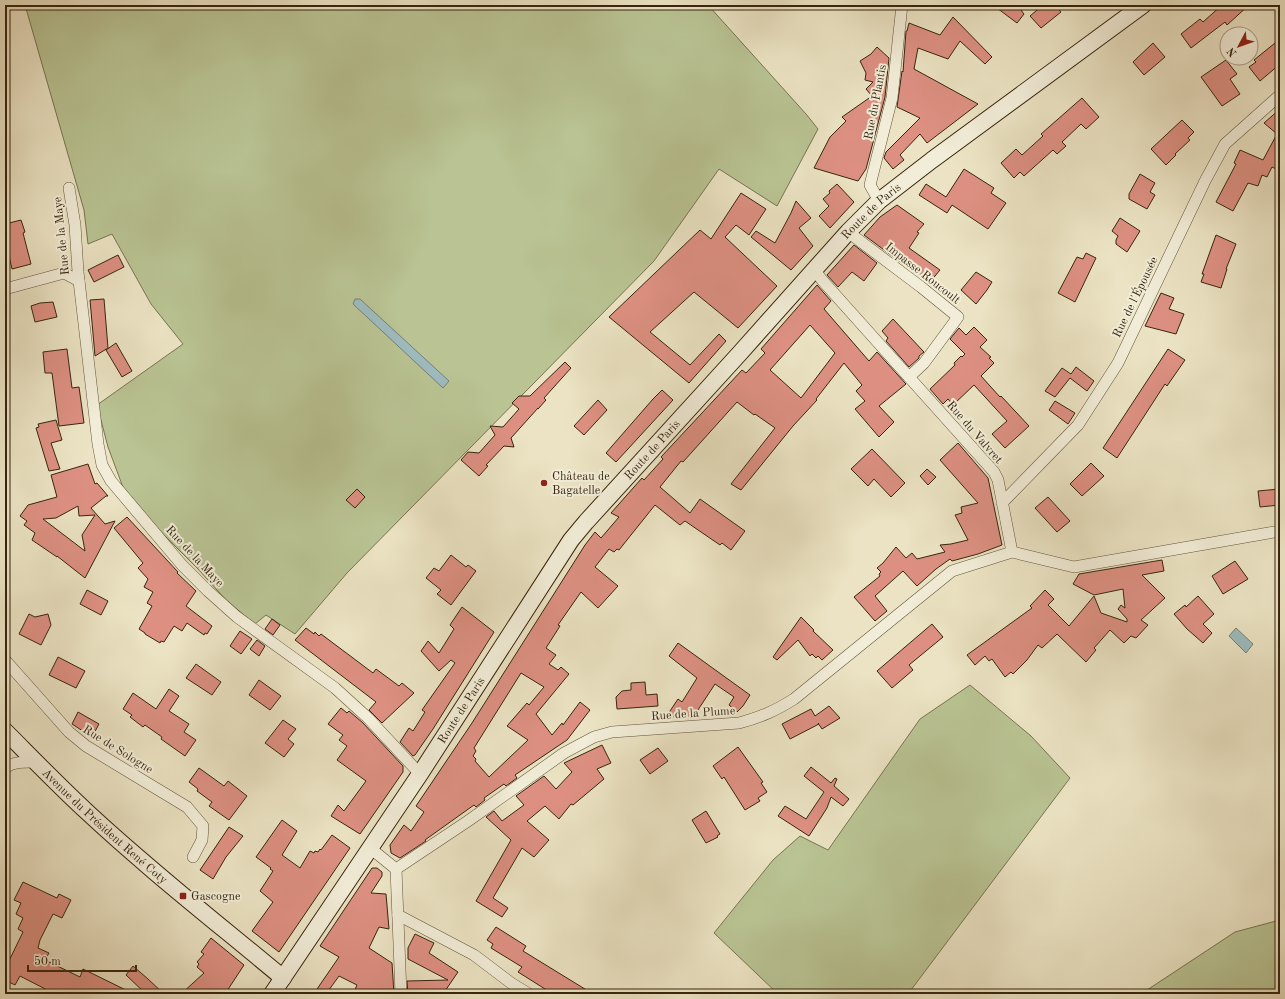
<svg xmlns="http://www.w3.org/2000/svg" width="1285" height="999" font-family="'Old Standard TT',serif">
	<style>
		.green { fill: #b9c393; stroke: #787450 }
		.water { fill: #9ebbbe; stroke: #757f78 }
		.building { fill: #dd9082; stroke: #37250e; fill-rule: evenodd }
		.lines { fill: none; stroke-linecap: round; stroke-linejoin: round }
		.street-casing { stroke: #64543b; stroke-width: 12 }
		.secondary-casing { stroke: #37250e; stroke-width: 18 }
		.street { stroke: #f2edd8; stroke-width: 11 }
		.secondary { stroke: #f2edd8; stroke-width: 16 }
		.poi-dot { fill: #8f2418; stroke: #f2edd8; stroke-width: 1.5 }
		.labels { text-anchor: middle; stroke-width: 4; stroke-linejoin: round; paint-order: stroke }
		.street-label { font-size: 12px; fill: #37250e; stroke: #f2edd8 }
		.poi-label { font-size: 12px; fill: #37250e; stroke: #f2edd8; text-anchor: start }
	</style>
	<rect width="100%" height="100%" fill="#ebe3c3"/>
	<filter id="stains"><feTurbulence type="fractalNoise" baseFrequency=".005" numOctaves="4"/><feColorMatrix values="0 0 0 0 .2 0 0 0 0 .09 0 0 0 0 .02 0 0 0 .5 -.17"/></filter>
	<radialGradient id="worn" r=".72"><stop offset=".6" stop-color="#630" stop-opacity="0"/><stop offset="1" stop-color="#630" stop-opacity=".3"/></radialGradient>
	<g class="green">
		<polygon points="25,5 708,5 806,114 818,129 777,206 719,169 654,261 347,573 295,634 266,615 255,624 227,601 198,569 160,531 124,490 108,447 97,405 183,344 151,304 112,234 88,244 84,210"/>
		<polygon points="970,685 1031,736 1070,778 908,994 778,994 714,933 773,860 800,836 828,850 920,719"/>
		<polygon points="1280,920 1280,994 1141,994 1235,932"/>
	</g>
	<g class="water">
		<polygon points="355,299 360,299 449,381 443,388 353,304"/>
		<polygon points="1236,628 1253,644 1246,653 1229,636"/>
	</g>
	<g class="building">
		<polygon points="993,5 1017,5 1024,14 1017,23"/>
		<polygon points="1043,5 1055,5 1061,12 1041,28 1030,16"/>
		<polygon points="1222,5 1249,5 1227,25 1225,22 1191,48 1181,34 1200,19 1203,22"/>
		<polygon points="953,17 992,57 985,64 960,41 948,59 918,48 914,69 978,104 927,143 920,134 900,155 904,160 893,169 884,158 886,152 920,118 897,107 902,71 903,72 906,31 907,31 909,23 940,35"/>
		<polygon points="1280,39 1280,64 1260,81 1249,67 1256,62 1254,60"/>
		<polygon points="1153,43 1165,57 1144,75 1133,62"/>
		<polygon points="877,47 889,58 885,97 866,169 858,181 814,168 830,137 846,121 842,117 872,96 866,89 873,82 865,80 866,73 860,61 871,54"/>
		<polygon points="1226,60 1237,74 1230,79 1240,94 1222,106 1201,77"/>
		<polygon points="1082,98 1099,117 1086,129 1081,124 1062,142 1066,146 1057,154 1053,150 1024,176 1020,172 1014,178 1001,163 1016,149 1022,155 1043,136 1041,134"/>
		<polygon points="1280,109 1280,171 1272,167 1267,177 1262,175 1258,186 1248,183 1233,211 1216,202 1236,164 1234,163 1240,150 1263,160 1277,134 1264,123"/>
		<polygon points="1182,120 1194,132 1188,138 1190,140 1175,154 1176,155 1166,165 1151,149"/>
		<polygon points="964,169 994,188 991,193 1006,203 988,229 952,205 947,213 919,195 926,184 946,197"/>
		<polygon points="1140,174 1155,183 1150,192 1155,195 1147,209 1129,199 1129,194"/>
		<polygon points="837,184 854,202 830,228 819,216 829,206 823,199 830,193 829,191"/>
		<polygon points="741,193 766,209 749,235 736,225 725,237 777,286 738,328 694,292 650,332 690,365 719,334 726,341 689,383 609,317 700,230 711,239"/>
		<polygon points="796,201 811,218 799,228 813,246 791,270 751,237 756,231 775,243 791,213"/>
		<polygon points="897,205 924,224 917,232 919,233 909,248 940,270 930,282 916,271 915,273 864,235 880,217"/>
		<polygon points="1120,218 1140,231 1127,252 1116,244 1116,240 1118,236 1112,231"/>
		<polygon points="21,220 25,232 23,233 31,264 12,269 5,238 8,237 5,224"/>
		<polygon points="1216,235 1236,244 1226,269 1227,269 1221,288 1201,282 1204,274 1202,274"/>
		<polygon points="854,245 877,263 864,281 852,272 838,287 827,275"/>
		<polygon points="1086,253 1096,258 1075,302 1058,293 1077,257 1083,259"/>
		<polygon points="118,255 124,267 94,282 88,270"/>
		<polygon points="976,272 992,282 987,290 976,304 961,290"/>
		<path d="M 817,285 L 831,301 L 824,309 L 869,361 L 877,352 L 906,384 L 879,406 L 894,422 L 879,437 L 855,409 L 865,401 L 856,391 L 862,385 L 844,363 L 816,399 L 817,400 L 793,426 L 741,490 L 731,484 L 775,428 L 755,414 L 754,415 L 737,402 L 683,462 L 681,461 L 660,487 L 690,513 L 700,499 L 745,531 L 731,550 L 722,543 L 720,545 L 685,521 L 680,525 L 655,505 L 619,550 L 617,549 L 614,552 L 609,549 L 595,567 L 618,586 L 598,608 L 581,592 L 558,625 L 560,626 L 546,648 L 556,655 L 549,664 L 558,670 L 561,667 L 569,674 L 536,714 L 552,735 L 562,723 L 563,725 L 580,702 L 590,710 L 567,740 L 515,775 L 517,778 L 506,786 L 504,784 L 484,798 L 485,800 L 476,807 L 474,805 L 425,840 L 426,841 L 400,858 L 391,853 L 390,845 L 404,825 L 411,831 L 424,812 L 416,806 L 472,723 L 585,545 L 595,532 L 601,538 L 619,517 L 611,513 L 642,478 L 644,480 L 663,459 L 661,457 L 742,370 L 746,373 L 765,353 L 761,349 ZM 810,325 L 835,353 L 801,398 L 770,370 ZM 521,673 L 544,687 L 529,705 L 527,703 L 507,726 L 528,740 L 489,777 L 475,761 L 476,759 L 473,756 L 476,751 L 474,748 Z"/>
		<polygon points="1161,293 1174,298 1169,309 1184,314 1176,334 1145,326"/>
		<polygon points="104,299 108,348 95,356 90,300"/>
		<polygon points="53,302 57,317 35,322 31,306 40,303"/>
		<polygon points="893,319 924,352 919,356 919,358 909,367 886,341 888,338 882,331"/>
		<polygon points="974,327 987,340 980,347 991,357 989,358 994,363 981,376 1000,397 1001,396 1029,426 1005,448 992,434 1007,421 974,385 953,405 948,399 943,404 930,389 955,365 954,363 961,356 962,357 965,354 950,339 959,328 966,335"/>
		<polygon points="116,343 132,371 122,377 106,350"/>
		<polygon points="67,349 72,388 79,387 84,423 59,426 52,373 45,373 43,352"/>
		<polygon points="1168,349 1185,360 1167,386 1165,384 1117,458 1103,448"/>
		<polygon points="565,362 571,368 544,398 546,400 538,409 538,408 511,438 514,447 504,446 486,465 488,466 479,476 461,460 468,452 479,453 495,435 490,426 503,427 519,409 512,403 519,396 530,396"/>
		<polygon points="1076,367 1094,381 1087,391 1070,378 1055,397 1045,391 1062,368 1071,374"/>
		<polygon points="662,390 673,400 616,462 606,453 653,399"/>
		<polygon points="598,400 607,410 584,435 574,426"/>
		<polygon points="1055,401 1075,413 1068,424 1049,410"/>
		<polygon points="56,420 62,440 51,443 60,469 49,471 36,428 39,427 38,424"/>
		<polygon points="958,443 988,478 1002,545 978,554 952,561 950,559 936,569 917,586 903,571 875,596 887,611 875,621 854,597 880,576 879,574 881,572 877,568 883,563 896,547 906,558 912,553 917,559 945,552 940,545 951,544 968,540 955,515 962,513 961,507 978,503 940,460"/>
		<polygon points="872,449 905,483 891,497 874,479 868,486 851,469"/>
		<polygon points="1091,463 1104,476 1082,496 1070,484"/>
		<path d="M 88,464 L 95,484 L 97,483 L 108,496 L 106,496 L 91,508 L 105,524 L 115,521 L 85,578 L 57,556 L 57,557 L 32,540 L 35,533 L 24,525 L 27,521 L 20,516 L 28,505 L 57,497 L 51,475 ZM 78,506 L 79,516 L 95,515 L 82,535 L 85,551 L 43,519 L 56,518 Z"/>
		<polygon points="927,469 936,477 928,485 920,476"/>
		<polygon points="357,489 365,497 355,508 346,500"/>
		<polygon points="1279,489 1280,505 1260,507 1258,491"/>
		<polygon points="1048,497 1070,521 1057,532 1035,508"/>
		<polygon points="127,517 178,572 177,573 196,591 186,606 212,626 207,634 205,633 204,635 187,623 182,631 174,626 164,642 161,641 160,643 145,634 145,633 139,629 152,606 147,603 153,592 144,587 148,579 138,568 143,563 114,528"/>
		<polygon points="451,555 466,567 468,565 476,571 451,605 437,594 441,590 426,578 434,568 439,571"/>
		<polygon points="1162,560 1164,571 1142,575 1165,598 1141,620 1148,625 1136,638 1131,636 1124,643 1110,630 1094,648 1096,650 1086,662 1057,634 1042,648 1038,645 1027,660 1013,674 1011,672 1005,677 992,659 989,661 985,656 975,665 967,655 1032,608 1030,606 1045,590 1054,599 1048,605 1069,626 1094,596 1101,613 1127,622 1127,619 1118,609 1121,605 1125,608 1123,589 1094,595 1073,584 1079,574"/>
		<polygon points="1235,561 1248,579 1223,594 1212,576"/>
		<polygon points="87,590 108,601 101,615 80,604"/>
		<polygon points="1198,596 1214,614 1203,624 1212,633 1203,643 1187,629 1174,614 1185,605 1186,607"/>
		<polygon points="462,607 494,632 433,729 415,755 413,756 400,742 409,728 413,731 425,712 422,710 455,663 451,660 439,671 421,651 428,641 439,653 454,629 450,625"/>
		<polygon points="29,614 35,617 48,614 51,625 41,645 19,634"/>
		<polygon points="801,617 814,630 813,631 833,650 822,660 818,656 816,658 812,654 810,656 798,640 777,660 773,657"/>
		<polygon points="272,619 280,625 273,635 265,629"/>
		<polygon points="932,624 943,637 909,665 913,670 892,688 877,671"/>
		<polygon points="306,628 314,634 315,632 319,636 321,634 373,673 376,669 399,686 402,683 414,693 382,723 369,710 376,702 295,640"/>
		<polygon points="240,631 252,639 241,654 230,646"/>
		<polygon points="257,640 265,646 259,656 250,649"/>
		<polygon points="678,643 750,695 743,706 737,712 729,705 734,697 715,684 694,716 666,717 678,699 682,702 697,678 669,656"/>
		<polygon points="58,657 85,671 76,688 49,675"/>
		<polygon points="196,664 221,682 212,695 186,678"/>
		<polygon points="259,680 281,696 270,710 249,695"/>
		<polygon points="645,682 646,695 657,694 658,706 617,709 616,697 622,691 631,690 631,683"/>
		<polygon points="169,689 179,696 169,711 189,724 184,732 196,740 185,756 161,739 162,737 145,725 143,727 130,717 132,715 123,709 133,693 156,709"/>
		<polygon points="829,706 840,718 822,729 818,723 819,724 790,739 782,724 811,709 815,716"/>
		<polygon points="341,708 347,713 349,711 363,723 403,766 403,772 360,834 331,816 338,805 344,811 366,781 337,760 347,746 339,740 343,735 328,724"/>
		<polygon points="78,712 99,724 92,737 72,724"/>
		<polygon points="283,720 296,729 288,739 294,744 284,757 265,743"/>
		<polygon points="602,745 611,763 597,769 604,779 573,805 571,804 559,819 545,806 527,821 549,840 534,857 522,848 493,898 508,908 502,917 476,901 511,840 486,817 494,811 502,821 524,805 516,796 544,776 556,789 572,772 564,763"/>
		<polygon points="738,747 763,782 761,783 767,792 758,798 760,801 745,810 724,777 722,779 713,766"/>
		<polygon points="658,748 668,761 650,774 640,760"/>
		<polygon points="811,767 831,783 835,778 837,779 834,786 849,799 843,806 831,797 827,808 809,836 778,816 785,806 806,819 824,792 804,776"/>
		<polygon points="199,768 224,786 228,781 247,796 229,820 209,806 212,802 197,791 198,789 189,782"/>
		<polygon points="706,811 720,834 717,836 718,837 706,843 692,820"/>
		<polygon points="282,820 297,831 282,855 300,868 310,851 314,853 315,851 318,852 320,849 321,850 332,835 350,848 279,952 252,931 273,902 260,891 273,871 270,869 271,868 256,857"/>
		<polygon points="229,827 243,836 226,857 213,879 200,870"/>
		<polygon points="372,868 377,868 382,872 382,876 371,893 386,894 389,929 379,927 369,948 392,963 394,994 353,994 357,985 339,976 326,994 319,994 315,992 339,957 320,946"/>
		<polygon points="23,882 57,898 59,894 71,900 62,918 53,914 40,940 38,948 49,953 45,960 80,977 83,969 134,994 55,994 20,976 15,985 5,980 5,969 23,932 18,929 23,918 16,914 21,903 14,900"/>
		<polygon points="496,927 526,946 523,951 593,994 553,994 518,972 522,967 491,948 493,944 487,940"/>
		<polygon points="415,934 434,943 429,953 458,972 443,994 408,994 407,981 448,980 408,959 408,948"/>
		<polygon points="211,938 244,965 225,994 181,994 204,973 197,967 199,964 197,962 204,954 201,952"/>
		<polygon points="133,966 148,979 164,994 146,994 126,975"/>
	</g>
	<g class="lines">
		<defs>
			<g id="street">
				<polyline points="69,188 75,225 78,272 98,444 102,465 111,481 182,565 208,591 237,617 335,688 368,718 420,774"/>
				<polyline points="879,201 870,185 892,98 902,5"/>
				<polyline points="848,232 921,287 958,317 924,363 909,377"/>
				<polyline points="814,269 822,280 994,472 998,480 1012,552 1074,567 1280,531"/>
				<polyline points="5,289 64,273 79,281"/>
				<polyline points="1002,503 1078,425 1118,363 1205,181 1225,144 1280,95"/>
				<polyline points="5,660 69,732 86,746 187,807 203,826 202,840 193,857"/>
				<path d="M 5,768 C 14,761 26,762 37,762"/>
				<path d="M 370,848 L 396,869 L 468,821 L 564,753 L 594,737 L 612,732 L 739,723 C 761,717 775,711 794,699 L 952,571 L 1012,552"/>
				<polyline points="396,869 401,994"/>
				<polyline points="398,915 474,955 511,983 529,994"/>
			</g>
			<g id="secondary">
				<path id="s1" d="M 5,731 C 31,757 57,784 85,810 C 148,869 216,922 283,978"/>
				<path id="s2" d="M 272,994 L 420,774 L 571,540 L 586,522 L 740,353 L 848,232 L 879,201 L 932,160 L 1143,5"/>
			</g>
		</defs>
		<use href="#street" class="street-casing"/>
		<use href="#secondary" class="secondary-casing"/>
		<use href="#street" class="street"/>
		<use href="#secondary" class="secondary"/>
	</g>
	<g class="poi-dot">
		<circle cx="544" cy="483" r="4"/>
		<rect x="179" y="892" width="8" height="8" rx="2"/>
	</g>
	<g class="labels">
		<g class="street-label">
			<text transform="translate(875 102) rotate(-79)" y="4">Rue du Plantis</text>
			<text dy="4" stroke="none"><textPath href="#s2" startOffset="989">Route de Paris</textPath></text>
			<text transform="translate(61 236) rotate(-96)" y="4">Rue de la Maye</text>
			<text transform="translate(923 273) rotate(38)" y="4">Impasse Roucoult</text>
			<text transform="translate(1135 297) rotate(-64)" y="4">Rue de l'Épousée</text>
			<text transform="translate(975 432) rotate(49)" y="4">Rue du Valvret</text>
			<text dy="4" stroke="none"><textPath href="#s2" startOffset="665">Route de Paris</textPath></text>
			<text transform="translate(195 556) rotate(47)" y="4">Rue de la Maye</text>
			<text dy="4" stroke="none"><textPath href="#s2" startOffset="341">Route de Paris</textPath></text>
			<text transform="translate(693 713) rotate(-4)" y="4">Rue de la Plume</text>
			<text transform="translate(118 749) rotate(32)" y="4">Rue de Sologne</text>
			<text dy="4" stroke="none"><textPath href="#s1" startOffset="138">Avenue du Président René Coty</textPath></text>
		</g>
		<g class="poi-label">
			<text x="552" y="480">Château de<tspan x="552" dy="14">Bagatelle</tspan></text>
			<text x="191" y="900">Gascogne</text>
		</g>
	</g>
	<rect width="1285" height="999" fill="none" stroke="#ebe3c3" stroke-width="20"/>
	<rect x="6" y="6" width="1273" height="987" fill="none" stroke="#37250e" stroke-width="2"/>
	<rect x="10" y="10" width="1265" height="979" fill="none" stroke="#37250e"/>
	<g transform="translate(1239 46) rotate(229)"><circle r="19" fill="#f2edd8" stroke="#a79d87"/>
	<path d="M0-3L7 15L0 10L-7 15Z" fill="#8f2418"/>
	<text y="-6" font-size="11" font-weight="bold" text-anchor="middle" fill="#37250e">N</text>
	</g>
	<path d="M28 965v6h108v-6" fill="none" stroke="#37250e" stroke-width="2"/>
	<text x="34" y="965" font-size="12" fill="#37250e" stroke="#f2edd8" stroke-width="3" paint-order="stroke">50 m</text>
	<rect width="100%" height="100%" filter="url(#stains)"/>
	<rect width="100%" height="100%" fill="url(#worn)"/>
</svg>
